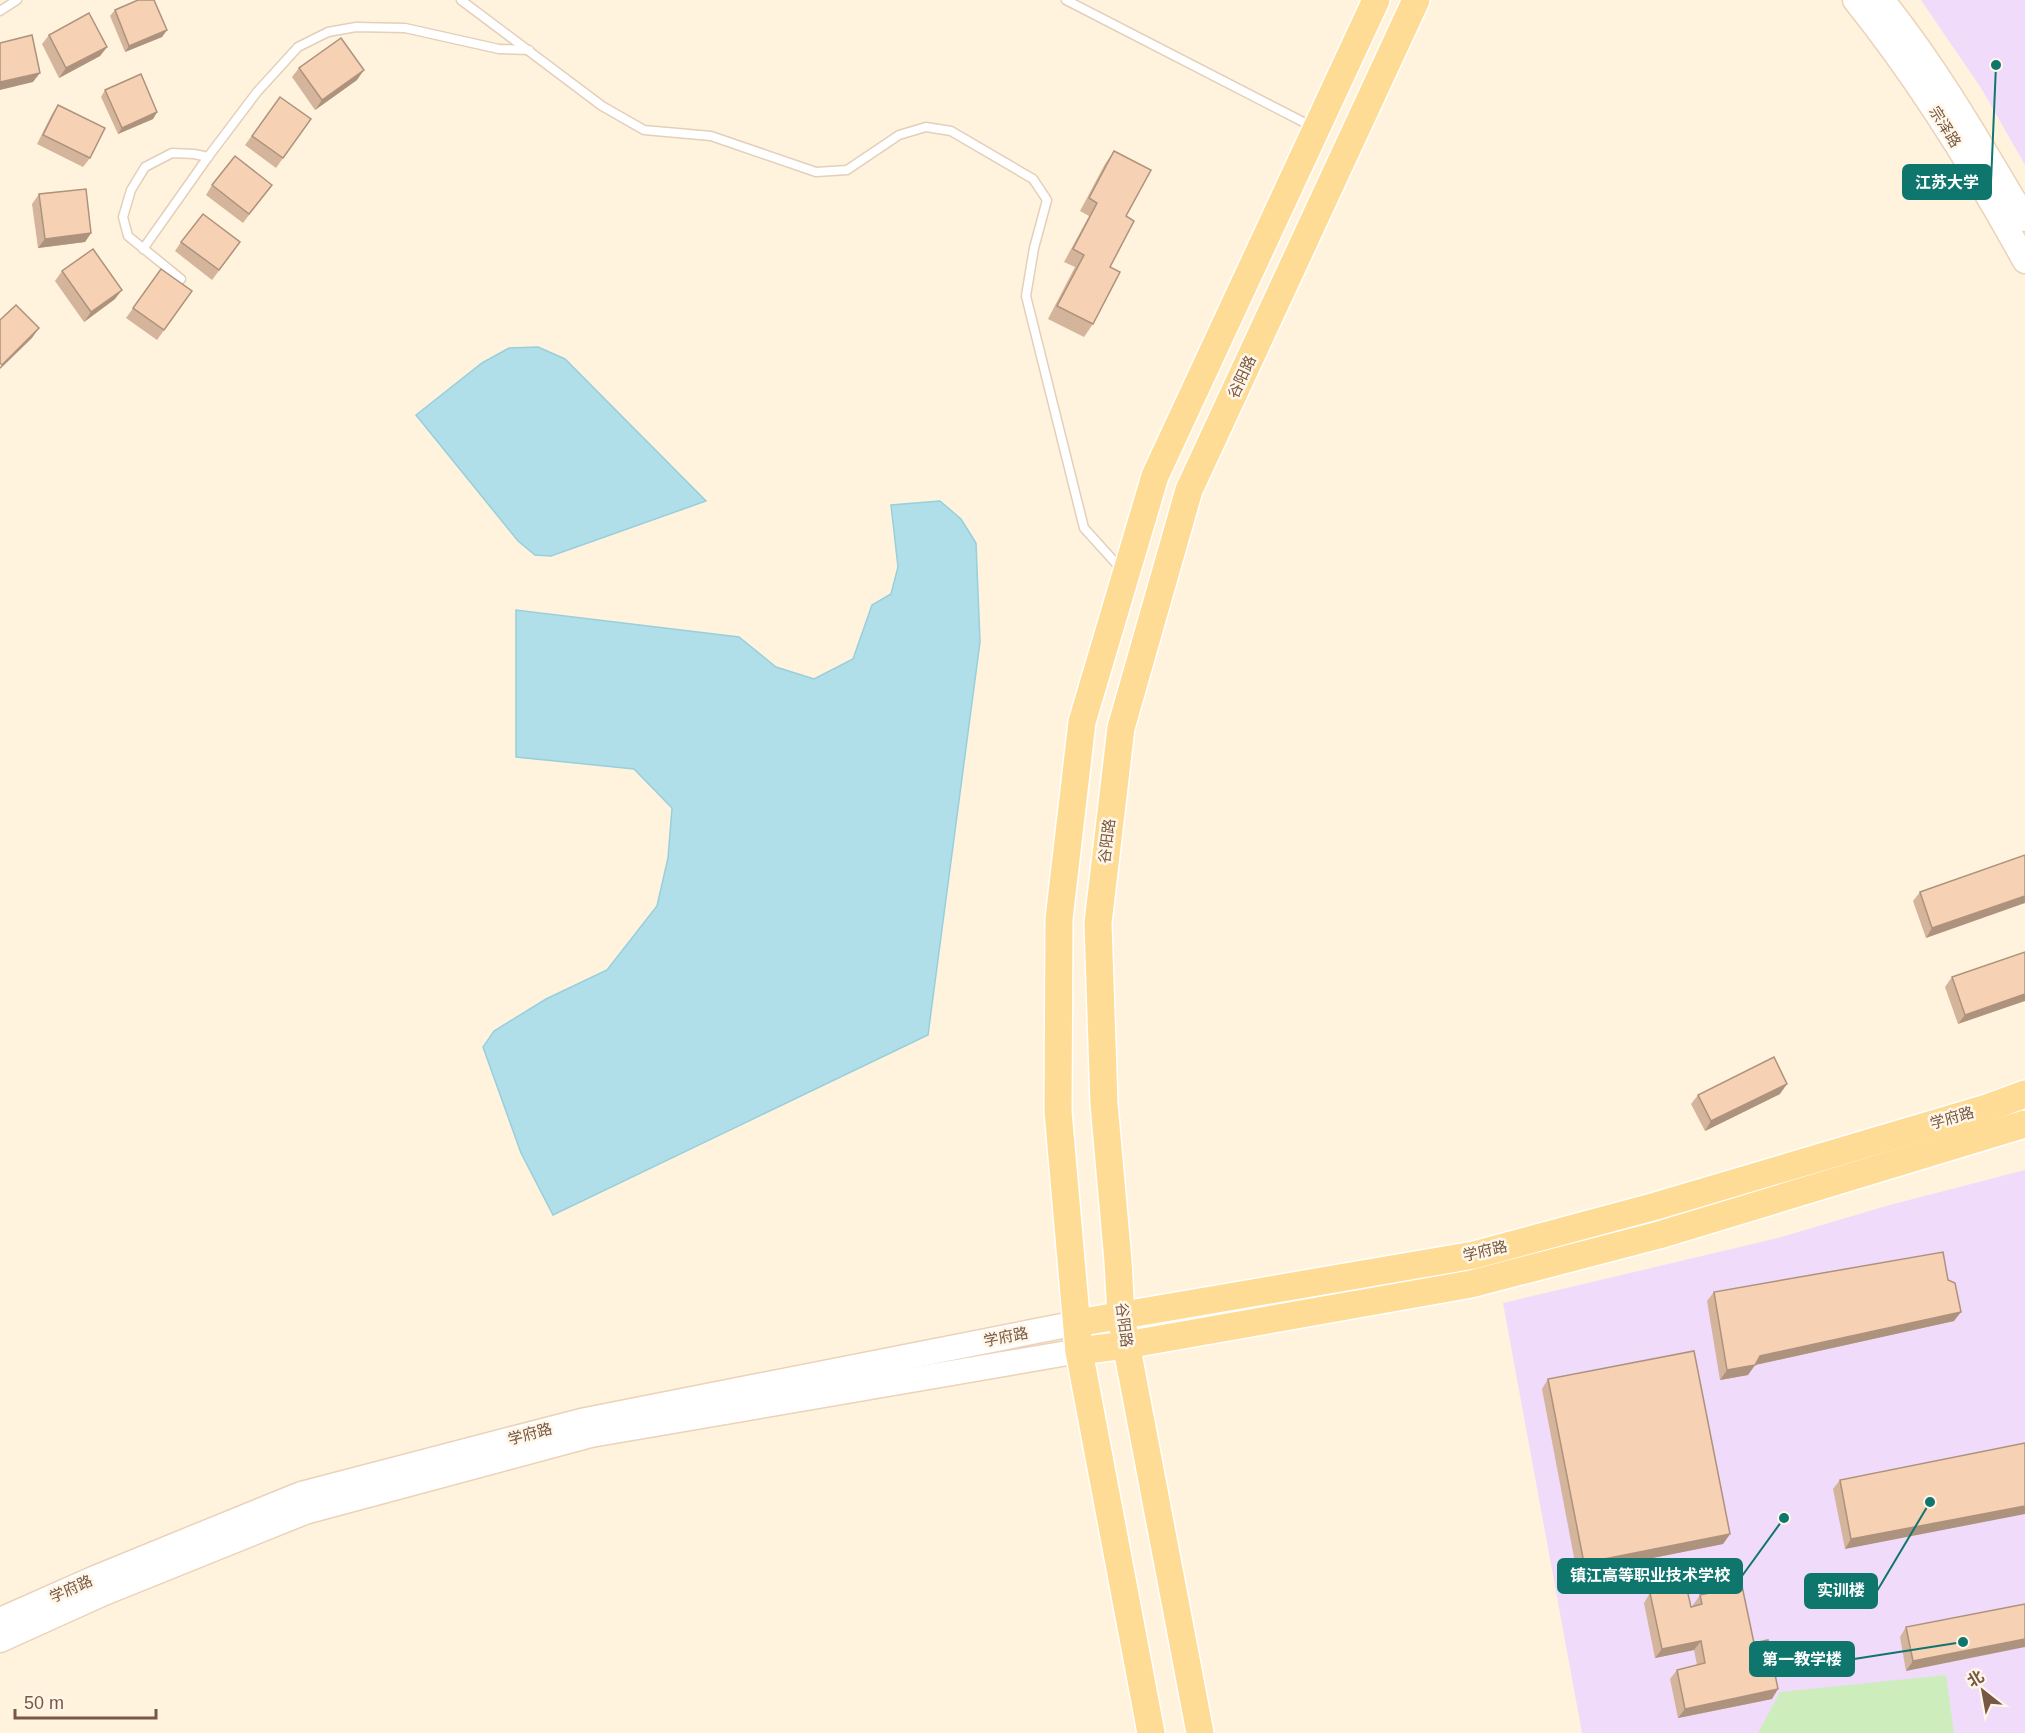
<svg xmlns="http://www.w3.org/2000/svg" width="2025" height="1733" font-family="Helvetica,'Noto Sans SC',sans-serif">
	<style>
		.education { fill: #f0dbfa }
		.green { fill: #ceedbc }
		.water { fill: #b1dfe9; stroke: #97cfdc; stroke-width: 1.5 }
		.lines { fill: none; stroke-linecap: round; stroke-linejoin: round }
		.lane-casing { stroke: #e3cfba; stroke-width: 11 }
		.secondary-casing { stroke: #ebd2b9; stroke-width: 27 }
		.primary-casing { stroke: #fff; stroke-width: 30 }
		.lane { stroke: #fff; stroke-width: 8 }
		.secondary { stroke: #fff; stroke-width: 24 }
		.primary { stroke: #ffdc95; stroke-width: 27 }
		.wall { fill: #d4b49a }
		.shaded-wall { fill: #ad927d }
		.building { fill: #f7d1b3; stroke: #ad927d; stroke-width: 1.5 }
		.labels { text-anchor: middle; stroke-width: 5; stroke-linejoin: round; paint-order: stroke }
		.street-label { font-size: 15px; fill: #775844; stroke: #fff6e7 }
		.leader { fill: none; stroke: #0f766e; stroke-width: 2 }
		.callout-dot { fill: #0f766e; stroke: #fff6e7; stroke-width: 2 }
		.callout { fill: #0f766e; stroke: #0f766e; stroke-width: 2 }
		.callout-label { font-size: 16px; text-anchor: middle; font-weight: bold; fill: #fff }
	</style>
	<rect width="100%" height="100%" fill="#fff3de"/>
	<g class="education">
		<polygon points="1921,0 2025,0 2025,165 1981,88"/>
		<polygon points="2025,1170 2025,1733 1582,1733 1503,1303 1778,1238 1886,1206"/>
	</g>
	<polygon class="green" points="1946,1675 1954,1733 1758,1733 1780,1692"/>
	<g class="water">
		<polygon points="538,347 565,359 706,501 551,556 535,555 518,541 416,415 482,363 509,348"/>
		<polygon points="940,501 961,519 976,543 980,642 928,1035 553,1215 521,1153 483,1047 494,1031 546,999 607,970 657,906 668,858 672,808 634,769 516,757 516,610 739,637 776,667 814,679 853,659 872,605 891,594 898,567 891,505"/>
	</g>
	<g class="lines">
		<defs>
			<g id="lane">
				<polyline points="461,0 602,106 644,130 711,136 816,172 847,170 899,135 926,127 951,131 1033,179 1047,200 1034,248 1026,296 1084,528 1122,570"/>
				<polyline points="1066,0 1313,127"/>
				<polyline points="0,11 17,0"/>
				<polyline points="143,249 208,157 257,92 298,47 328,32 356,27 405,28 499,49 529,50"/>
				<polyline points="181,279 128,236 123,217 131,190 145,167 172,153 194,154 208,157"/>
			</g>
			<g id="secondary">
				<path d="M 1855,0 C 1920,81 1975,170 2025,261"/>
				<path d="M 1882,0 C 1937,68 1980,144 2025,219"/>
				<polyline points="0,1620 95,1578 301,1494 581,1421 1077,1323"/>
				<polyline points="0,1640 104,1593 305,1512 591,1435 1079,1351"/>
			</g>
			<g id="primary">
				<polyline points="1077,1323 1474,1255 1656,1206 1987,1108 2025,1094"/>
				<polyline points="1079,1351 1126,1345 1471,1284 1659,1235 2025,1124"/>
				<polyline points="1151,1733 1079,1351 1058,1111 1059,919 1082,722 1155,476 1376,0"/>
				<polyline points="1200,1733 1121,1317 1118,1261 1104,1104 1098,923 1121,728 1189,490 1416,0"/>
			</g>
		</defs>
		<use href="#lane" class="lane-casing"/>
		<use href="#secondary" class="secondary-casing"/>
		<use href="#primary" class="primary-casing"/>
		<use href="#lane" class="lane"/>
		<use href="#secondary" class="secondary"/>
		<use href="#primary" class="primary"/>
	</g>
	<g class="wall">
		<polygon points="115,10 167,30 162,37 125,52 110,16"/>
		<polygon points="49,35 107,47 100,56 59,78 42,44"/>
		<polygon points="299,68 357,80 315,110 292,77"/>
		<polygon points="105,90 157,112 153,119 118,134 101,97"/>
		<polygon points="280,97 311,119 276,168 245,145"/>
		<polygon points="58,105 90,158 83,167 37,144 52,114"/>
		<polygon points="1114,151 1126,216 1093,324 1084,337 1048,319 1075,267 1064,262 1089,216 1080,211 1105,164"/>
		<polygon points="212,185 265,194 243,223 206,195"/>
		<polygon points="39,194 91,233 85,242 38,248 32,204"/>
		<polygon points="181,242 233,252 212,280 175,251"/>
		<polygon points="161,269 192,291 157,340 126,318"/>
		<polygon points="62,271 115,299 84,322 55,281"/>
		<polygon points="2025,855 1926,938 1913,901 1920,892"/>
		<polygon points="2025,952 1958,1024 1945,987 1952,977"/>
		<polygon points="1780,1094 1705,1131 1691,1104 1698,1095"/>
		<polygon points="1714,1292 1954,1321 1755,1365 1748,1375 1720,1380 1707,1301"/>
		<polygon points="1548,1379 1730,1534 1723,1544 1577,1573 1542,1389"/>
		<polygon points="2025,1443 1845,1549 1833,1489 1840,1480"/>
		<polygon points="1650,1593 1691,1607 1693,1606 1693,1605 1700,1595 1754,1643 1772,1699 1678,1718 1670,1679 1677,1670 1697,1665 1694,1650 1655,1658 1644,1603"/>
		<polygon points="2025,1604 1906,1671 1900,1637 1906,1627"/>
	</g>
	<g class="shaded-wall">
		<polygon points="167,30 162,37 125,52 129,46"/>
		<polygon points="107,47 100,56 59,78 66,68"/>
		<polygon points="364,70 357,80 315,110 322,100"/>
		<polygon points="40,73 33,82 0,90 0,82"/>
		<polygon points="157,112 153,119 118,134 122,128"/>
		<polygon points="91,233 85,242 38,248 45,239"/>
		<polygon points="122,290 115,299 84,322 91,312"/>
		<polygon points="39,328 32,338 0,369 0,367"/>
		<polygon points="2025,896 2025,903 1926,938 1932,928"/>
		<polygon points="2025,994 2025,1001 1958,1024 1965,1015"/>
		<polygon points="1787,1084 1780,1094 1705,1131 1711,1121"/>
		<polygon points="1961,1312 1954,1321 1755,1365 1748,1375 1720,1380 1727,1370 1760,1356"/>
		<polygon points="2025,1506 2025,1514 1845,1549 1851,1539"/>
		<polygon points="1730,1534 1723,1544 1577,1573 1584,1563"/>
		<polygon points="2025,1639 2025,1647 1906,1671 1913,1661"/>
		<polygon points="1701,1641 1694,1650 1655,1658 1662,1649"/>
		<polygon points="1778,1689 1772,1699 1678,1718 1685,1709"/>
	</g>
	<g class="building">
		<polygon points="138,0 154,0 167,30 129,46 115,10"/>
		<polygon points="89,13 107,47 66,68 49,35"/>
		<polygon points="32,35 40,73 0,82 0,43"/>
		<polygon points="341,38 364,70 322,100 299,68"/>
		<polygon points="141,74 157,112 122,128 105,90"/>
		<polygon points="280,97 311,119 283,158 252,136"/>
		<polygon points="58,105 105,128 90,158 43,135"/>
		<polygon points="1114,151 1151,170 1126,216 1134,221 1110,267 1120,272 1093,324 1057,306 1084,255 1073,249 1097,203 1089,198"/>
		<polygon points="235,156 272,185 249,214 212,185"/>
		<polygon points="86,189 91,233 45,239 39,194"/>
		<polygon points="203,214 240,242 219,270 181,242"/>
		<polygon points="93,249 122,290 91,312 62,271"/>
		<polygon points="161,269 192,291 164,330 133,308"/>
		<polygon points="16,305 39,328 2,365 0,363 0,320"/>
		<polygon points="2025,855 2025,896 1932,928 1920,892"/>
		<polygon points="2025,952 2025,994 1965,1015 1952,977"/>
		<polygon points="1774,1057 1787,1084 1711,1121 1698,1095"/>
		<polygon points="1943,1252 1948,1280 1955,1283 1961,1312 1760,1356 1755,1365 1727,1370 1714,1292"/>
		<polygon points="1694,1351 1730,1534 1584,1563 1548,1379"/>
		<polygon points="2025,1443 2025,1506 1851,1539 1840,1480"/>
		<polygon points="1686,1585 1691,1607 1702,1604 1700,1595 1742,1586 1754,1643 1768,1640 1778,1689 1685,1709 1677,1670 1705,1663 1701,1641 1662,1649 1650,1593"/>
		<polygon points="2025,1604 2025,1639 1913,1661 1906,1627"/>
	</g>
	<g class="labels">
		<g class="street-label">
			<text transform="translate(1945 127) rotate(58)" y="5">宗泽路</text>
			<text transform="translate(1242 377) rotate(-65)" y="5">谷阳路</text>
			<text transform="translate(1107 841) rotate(-83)" y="5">谷阳路</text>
			<text transform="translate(1952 1118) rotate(-16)" y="5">学府路</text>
			<text transform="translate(1485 1251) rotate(-13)" y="5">学府路</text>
			<text transform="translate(1124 1325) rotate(83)" y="5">谷阳路</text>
			<text transform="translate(1006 1337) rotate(-11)" y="5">学府路</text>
			<text transform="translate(530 1434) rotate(-15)" y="5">学府路</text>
			<text transform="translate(71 1589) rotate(-24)" y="5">学府路</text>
		</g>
	</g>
	<path class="leader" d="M1996 65L1991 182M1784 1518L1742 1576M1930 1502L1877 1591M1963 1642L1854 1659"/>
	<g class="callout-dot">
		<circle cx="1996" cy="65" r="6"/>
		<circle cx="1784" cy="1518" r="6"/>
		<circle cx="1930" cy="1502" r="6"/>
		<circle cx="1963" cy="1642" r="6"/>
	</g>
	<g class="callout">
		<rect x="1903" y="165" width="88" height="34" rx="6"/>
		<rect x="1558" y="1559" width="184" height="34" rx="6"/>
		<rect x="1805" y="1574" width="72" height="34" rx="6"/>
		<rect x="1750" y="1642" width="104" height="34" rx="6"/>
	</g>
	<g class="callout-label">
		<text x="1947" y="188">江苏大学</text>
		<text x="1650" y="1581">镇江高等职业技术学校</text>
		<text x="1841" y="1596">实训楼</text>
		<text x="1802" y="1665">第一教学楼</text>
	</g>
	<g transform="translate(1983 1691) rotate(329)" stroke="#fff6e7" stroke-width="4.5" paint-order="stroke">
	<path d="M0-4.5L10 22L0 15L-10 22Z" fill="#775844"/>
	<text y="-9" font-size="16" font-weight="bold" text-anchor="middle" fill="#775844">北</text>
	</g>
	<path d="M15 1709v9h141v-9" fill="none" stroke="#775844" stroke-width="3"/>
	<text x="24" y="1709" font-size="18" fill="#775844" stroke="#fff6e7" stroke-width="4.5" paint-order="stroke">50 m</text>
</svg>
